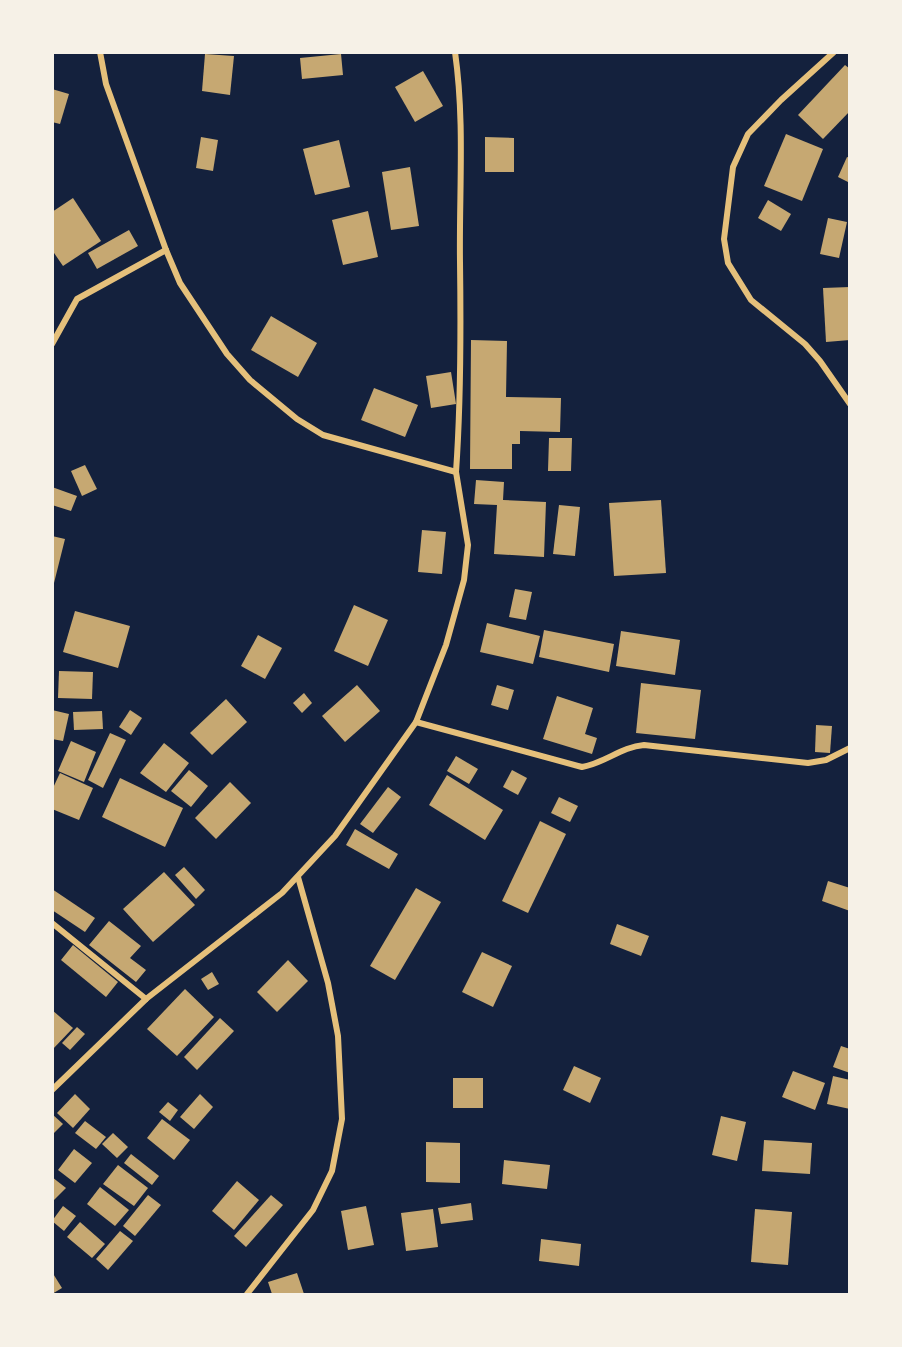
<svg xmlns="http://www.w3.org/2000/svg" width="902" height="1347" font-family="'IBM Plex Sans',sans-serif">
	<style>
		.building { fill: #c6a872 }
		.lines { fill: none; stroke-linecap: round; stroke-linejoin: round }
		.minor { stroke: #e5c07b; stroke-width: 6 }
	</style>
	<rect width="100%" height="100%" fill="#14213d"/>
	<g class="building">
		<polygon points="205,54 234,56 230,95 202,91"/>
		<polygon points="341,54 343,75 302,79 300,58"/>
		<polygon points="845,65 850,69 850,111 823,139 798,115"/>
		<polygon points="423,71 443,106 415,122 395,87"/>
		<polygon points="52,89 69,94 60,124 52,122"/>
		<polygon points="786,134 823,149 802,201 764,186"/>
		<polygon points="201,137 218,140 213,171 196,168"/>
		<polygon points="485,137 514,138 514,172 485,172"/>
		<polygon points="339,140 350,187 315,195 303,149"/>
		<polygon points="847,157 850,158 850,183 838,177"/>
		<polygon points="410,167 419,226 391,230 382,172"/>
		<polygon points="73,198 101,241 63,266 52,250 52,212"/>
		<polygon points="768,200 791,214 781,231 758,218"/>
		<polygon points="368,211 378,257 343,265 332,220"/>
		<polygon points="828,218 847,222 839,258 820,254"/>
		<polygon points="129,230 138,246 97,269 88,253"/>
		<polygon points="850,287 850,340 826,342 823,288"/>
		<polygon points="271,316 317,343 298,377 251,350"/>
		<polygon points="471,340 507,341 506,397 561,398 560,432 520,431 520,444 512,444 512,469 470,469"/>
		<polygon points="451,372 456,404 431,408 426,376"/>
		<polygon points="374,388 418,405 405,437 361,420"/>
		<polygon points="549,438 572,438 571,471 548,471"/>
		<polygon points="85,465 97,489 82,496 71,471"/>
		<polygon points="476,480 504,482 503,500 546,502 544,557 494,554 497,505 474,504"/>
		<polygon points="52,487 77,496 71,511 52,505"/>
		<polygon points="661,500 666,573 614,576 609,503"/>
		<polygon points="559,505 580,507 575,556 553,554"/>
		<polygon points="422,530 446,532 442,574 418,572"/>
		<polygon points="52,536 65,539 53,587 52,587"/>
		<polygon points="515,589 532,592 526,620 509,617"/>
		<polygon points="354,605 388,620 368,666 334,651"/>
		<polygon points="75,611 130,626 118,668 63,652"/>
		<polygon points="487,623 540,636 533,664 480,652"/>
		<polygon points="544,630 614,644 609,672 539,657"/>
		<polygon points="621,631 680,640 675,675 616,666"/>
		<polygon points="258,635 282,648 265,679 241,666"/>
		<polygon points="59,671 93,672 92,699 58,698"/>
		<polygon points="641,683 701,690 695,739 636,733"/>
		<polygon points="357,685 380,711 345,742 322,716"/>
		<polygon points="497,685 514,690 508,710 491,705"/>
		<polygon points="304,693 312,703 302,713 293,703"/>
		<polygon points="557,696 593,708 585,734 597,738 592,754 543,739"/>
		<polygon points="226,699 247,722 212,755 190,733"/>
		<polygon points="52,710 69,714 63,741 52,739"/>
		<polygon points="130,710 142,718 131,735 119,727"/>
		<polygon points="102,711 103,729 74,730 73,712"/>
		<polygon points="816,725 832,726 830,753 815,752"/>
		<polygon points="110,733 126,740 103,788 88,780"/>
		<polygon points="71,741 96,752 84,782 58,771"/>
		<polygon points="164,743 189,763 166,792 140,773"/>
		<polygon points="456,756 478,769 469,784 447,771"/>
		<polygon points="189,770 208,786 191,807 171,791"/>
		<polygon points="512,770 527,778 518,795 503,787"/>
		<polygon points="60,773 93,788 79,820 52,809 52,790"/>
		<polygon points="447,775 503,810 485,840 429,805"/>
		<polygon points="120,778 183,808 165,847 102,817"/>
		<polygon points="230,782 251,803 216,839 195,818"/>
		<polygon points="388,787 401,797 373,833 360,824"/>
		<polygon points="559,797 578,806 570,822 551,813"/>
		<polygon points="540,821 566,834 528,913 502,901"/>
		<polygon points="355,829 398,854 389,869 346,845"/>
		<polygon points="184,867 205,890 196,899 175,875"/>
		<polygon points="164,872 195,905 153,942 123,909"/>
		<polygon points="828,881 850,888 850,911 822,901"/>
		<polygon points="416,888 441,902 395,980 370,966"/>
		<polygon points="52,889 95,918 85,932 52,910"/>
		<polygon points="109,921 141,946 130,958 146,970 136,982 89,945"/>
		<polygon points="617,924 649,936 641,956 610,944"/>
		<polygon points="73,945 118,982 106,997 61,960"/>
		<polygon points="482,952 512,966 493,1007 462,992"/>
		<polygon points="288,960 308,981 277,1012 257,992"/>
		<polygon points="212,972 219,984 208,990 201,979"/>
		<polygon points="185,989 214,1017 177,1056 147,1029"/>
		<polygon points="52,1010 73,1028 52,1050"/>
		<polygon points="220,1018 234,1031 197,1070 184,1057"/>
		<polygon points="77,1027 85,1034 70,1050 62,1043"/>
		<polygon points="841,1046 850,1049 850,1073 833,1067"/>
		<polygon points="574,1066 601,1078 590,1103 563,1090"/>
		<polygon points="793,1071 825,1083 815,1110 782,1097"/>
		<polygon points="833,1076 850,1080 850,1109 827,1104"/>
		<rect x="453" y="1078" width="30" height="30"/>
		<polygon points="75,1094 90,1109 73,1128 57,1113"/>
		<polygon points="200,1094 213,1107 194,1129 180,1117"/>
		<polygon points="168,1102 178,1110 170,1121 159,1112"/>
		<polygon points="52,1114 63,1124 52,1135"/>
		<polygon points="721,1116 746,1122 737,1161 712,1155"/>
		<polygon points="162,1119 190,1140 174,1160 147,1138"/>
		<polygon points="85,1121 106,1137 96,1149 75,1133"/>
		<polygon points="113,1133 128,1147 117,1158 102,1144"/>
		<polygon points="764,1140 812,1143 810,1174 762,1171"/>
		<polygon points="426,1142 460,1143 460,1183 426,1182"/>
		<polygon points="74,1149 92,1163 75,1183 58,1170"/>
		<polygon points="131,1154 159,1176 152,1185 124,1163"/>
		<polygon points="504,1160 550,1165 547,1189 502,1184"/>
		<polygon points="118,1165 148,1188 134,1206 103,1184"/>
		<polygon points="52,1177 66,1188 52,1202"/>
		<polygon points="237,1181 259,1200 234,1230 212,1211"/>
		<polygon points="100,1187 129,1210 115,1226 87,1204"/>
		<polygon points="148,1195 161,1205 135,1236 123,1226"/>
		<polygon points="271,1195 283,1205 246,1247 234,1236"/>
		<polygon points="471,1203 473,1220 441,1224 438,1208"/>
		<polygon points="63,1206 76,1216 64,1231 52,1221"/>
		<polygon points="366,1206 374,1245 348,1250 341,1211"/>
		<polygon points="433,1209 438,1247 406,1251 401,1213"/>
		<polygon points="755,1209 792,1212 788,1265 751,1262"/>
		<polygon points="80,1222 105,1244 92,1258 67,1237"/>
		<polygon points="120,1231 133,1241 108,1270 96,1259"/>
		<polygon points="541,1239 581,1244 579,1266 539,1261"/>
		<polygon points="52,1272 62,1288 52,1294"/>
		<polygon points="297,1273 304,1294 272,1294 268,1282"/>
	</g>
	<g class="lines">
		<g class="minor">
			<path d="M 455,52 C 465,122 459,192 460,262 C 461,333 461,402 456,472"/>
			<polyline points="834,52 781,100 748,134 733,167 724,239 728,263 751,300 805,344 820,361 850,404"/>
			<polyline points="52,344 77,299 166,250"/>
			<path d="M 416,722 L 582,767 C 605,763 621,747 644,745 L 808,763 L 826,760 L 850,748"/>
			<polyline points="52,923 146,999"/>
			<polyline points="52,1090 146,999 282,893 335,836 416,722 446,645 464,580 468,545 456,472 323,435 297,419 250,380 227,354 180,283 166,250 106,84 100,52"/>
			<polyline points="247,1294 313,1210 332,1171 342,1119 338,1036 328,983 298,877"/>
		</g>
	</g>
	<rect width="902" height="1347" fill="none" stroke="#f6f1e7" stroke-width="108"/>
</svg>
